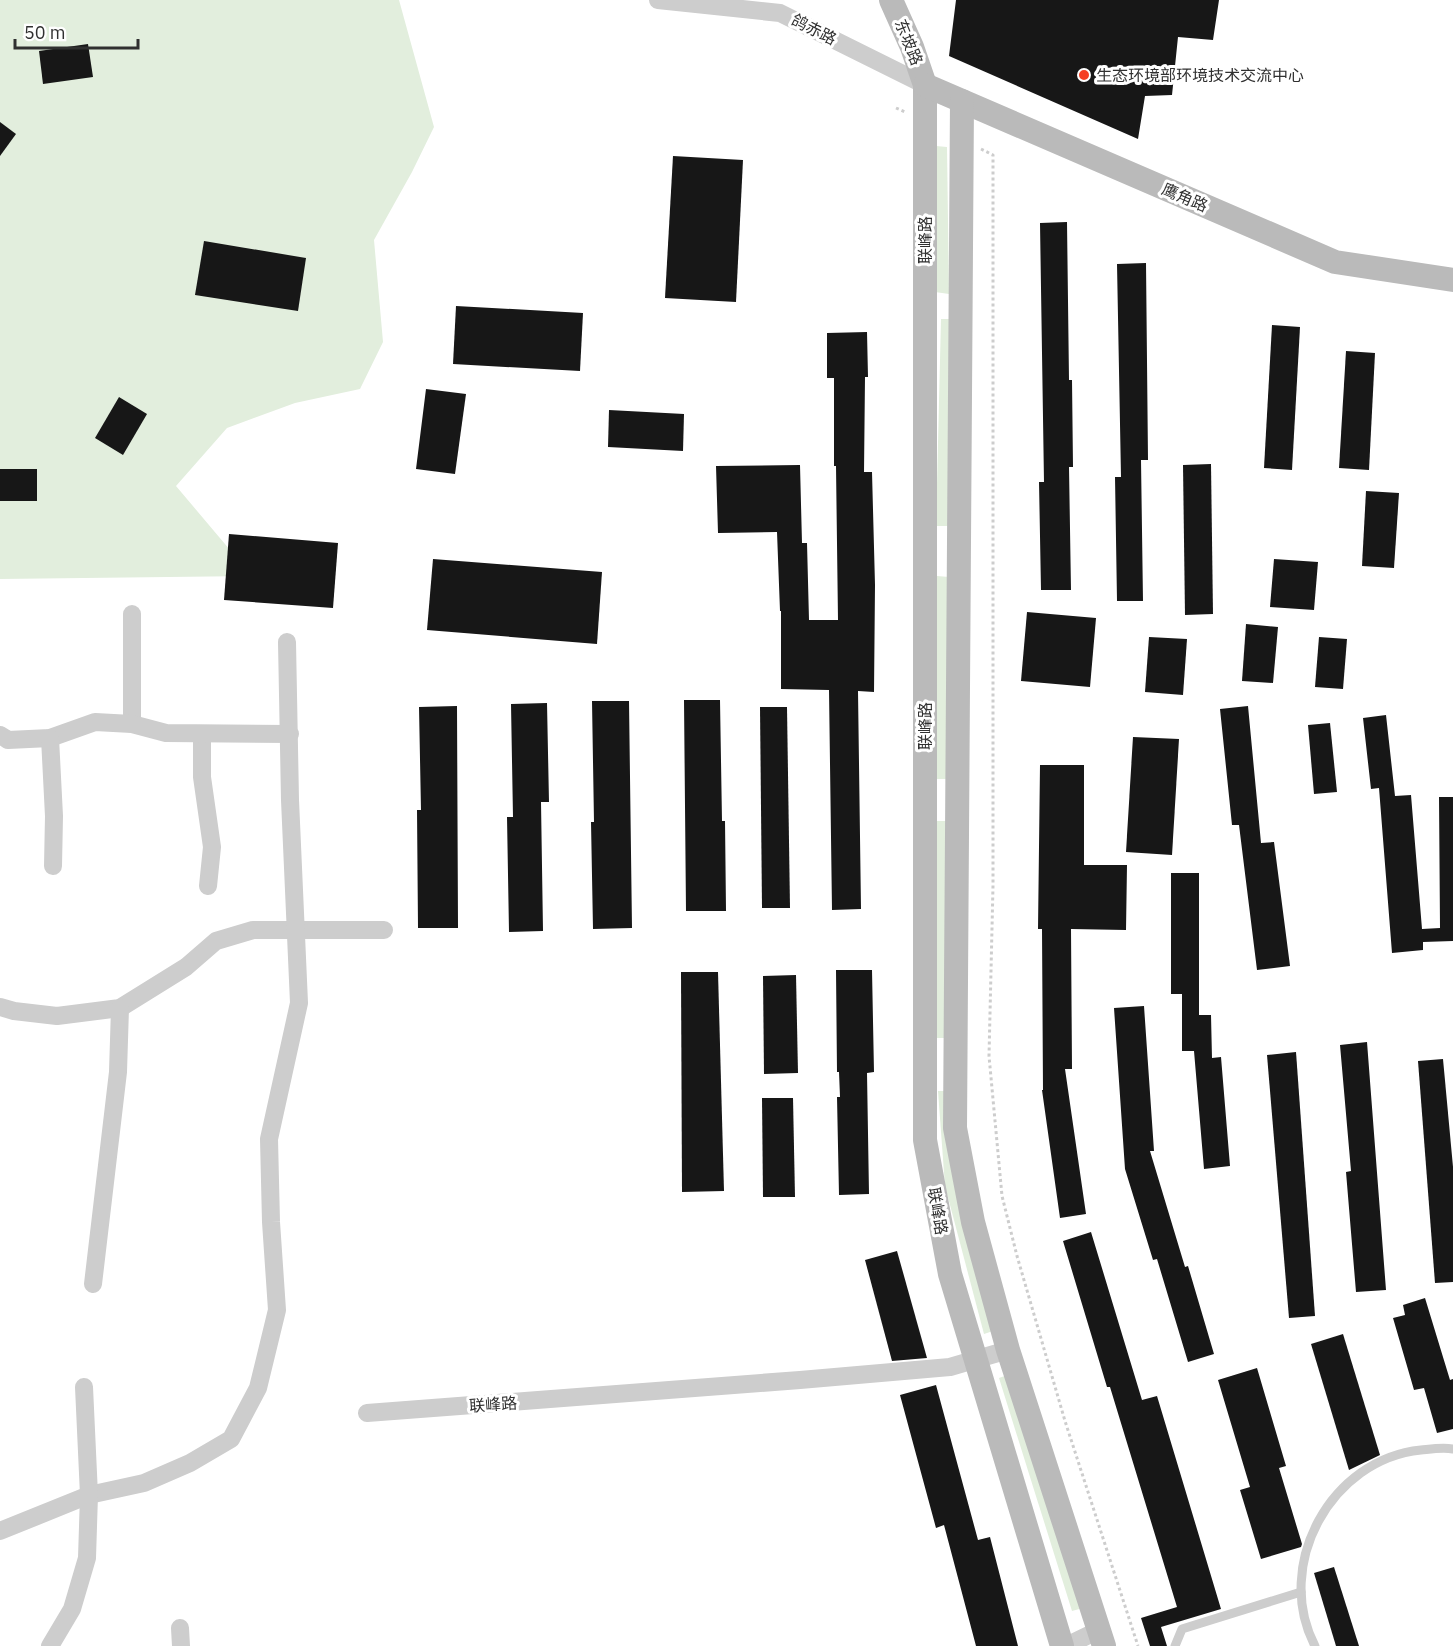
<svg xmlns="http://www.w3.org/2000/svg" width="1453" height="1646" font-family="'IBM Plex Sans','Noto Sans SC',sans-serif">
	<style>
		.green { fill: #e2eedd }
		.building { fill: #171717 }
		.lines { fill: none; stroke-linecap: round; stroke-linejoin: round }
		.path { stroke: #cdcdcd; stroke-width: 3; stroke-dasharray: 3 3; stroke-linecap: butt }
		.service { stroke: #cdcdcd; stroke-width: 9 }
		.minor { stroke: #cdcdcd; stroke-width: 18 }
		.secondary { stroke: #bababa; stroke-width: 24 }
		.poi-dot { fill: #f53f24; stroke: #fff; stroke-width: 2 }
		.labels { text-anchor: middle; stroke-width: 6; stroke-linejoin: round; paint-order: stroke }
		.street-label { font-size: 16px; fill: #303030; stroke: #fff }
		.poi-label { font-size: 16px; fill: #303030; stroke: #fff; text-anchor: start }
	</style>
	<rect width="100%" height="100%" fill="#fff"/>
	<g class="green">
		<polygon points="0,0 399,0 434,127 412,172 374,240 383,342 360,389 295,403 227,428 176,486 252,576 0,579"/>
		<polygon points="936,146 947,147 949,294 935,292"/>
		<polygon points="941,319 951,319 949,526 936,526"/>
		<polygon points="937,576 949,577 948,779 936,779"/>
		<polygon points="937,821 949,821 949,1038 936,1038"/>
		<polygon points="938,1091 949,1091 996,1330 984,1334 945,1186"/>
		<polygon points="1010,1374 1083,1608 1072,1611 999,1378"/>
	</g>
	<g class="building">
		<polygon points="956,0 1219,0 1213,40 1178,37 1172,95 1145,96 1138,139 949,56"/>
		<polygon points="88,44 93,77 43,84 39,51"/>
		<polygon points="0,122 16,134 0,156"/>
		<polygon points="673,156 743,160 736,302 665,298"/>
		<polygon points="1067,222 1069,380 1072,380 1073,467 1069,467 1071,590 1041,590 1039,482 1044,482 1040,223"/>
		<polygon points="204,241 306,258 298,311 195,295"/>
		<polygon points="1146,263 1148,460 1141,460 1143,601 1117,601 1115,477 1121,477 1117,264"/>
		<polygon points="456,306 583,313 580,371 453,364"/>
		<polygon points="1272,325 1300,327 1292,470 1264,468"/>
		<polygon points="867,332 868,377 865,377 864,472 872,472 875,585 874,692 858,691 861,909 832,910 829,690 781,689 781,611 780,611 777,532 718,533 716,466 800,465 802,543 807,543 809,620 838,620 836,466 834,466 834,378 827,378 827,333"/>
		<polygon points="1346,351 1375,353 1369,470 1339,468"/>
		<polygon points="426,389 466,394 455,474 416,469"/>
		<polygon points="119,397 147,414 123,455 95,438"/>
		<polygon points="609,410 684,414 683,451 608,447"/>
		<polygon points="1211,464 1213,614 1185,615 1183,465"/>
		<rect x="0" y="469" width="37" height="32"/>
		<polygon points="1366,491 1399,493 1394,568 1362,566"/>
		<polygon points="229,534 338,543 333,608 224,600"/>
		<polygon points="433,559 602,572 597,644 427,630"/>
		<polygon points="1274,559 1318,562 1314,610 1270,607"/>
		<polygon points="1027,612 1096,618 1090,687 1021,681"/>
		<polygon points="1246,624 1278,627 1273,683 1242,681"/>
		<polygon points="1149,637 1187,639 1183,695 1145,692"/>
		<polygon points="1319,637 1347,639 1343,689 1315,687"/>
		<polygon points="684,700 720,700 722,821 725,821 726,911 686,911"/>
		<polygon points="592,701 629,701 632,928 593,929 591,822 594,822"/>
		<polygon points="547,703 549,802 541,802 543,931 509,932 507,817 513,817 511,704"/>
		<polygon points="457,706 458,928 418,928 417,810 421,810 419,707"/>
		<polygon points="1248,706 1261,843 1274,842 1290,966 1257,970 1239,825 1232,825 1220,709"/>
		<polygon points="760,707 787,707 790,908 762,908"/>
		<polygon points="1386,715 1395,796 1411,795 1422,929 1440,928 1439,797 1453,797 1453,941 1423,942 1423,950 1392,953 1379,788 1371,789 1363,718"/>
		<polygon points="1330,723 1337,792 1314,794 1308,725"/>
		<polygon points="1133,737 1179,739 1172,855 1126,852"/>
		<polygon points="1040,765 1084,765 1084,865 1127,865 1126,930 1071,929 1072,1069 1065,1069 1086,1214 1060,1218 1042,1090 1043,1090 1042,929 1038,929"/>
		<polygon points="1171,873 1199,873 1199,1015 1211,1015 1212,1058 1221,1057 1230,1166 1204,1169 1194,1051 1182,1051 1182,994 1171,994"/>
		<polygon points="836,970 872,970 874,1072 867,1073 869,1194 839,1195 837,1097 840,1097 839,1072 837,1072"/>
		<polygon points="681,972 718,972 724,1191 682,1192"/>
		<polygon points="796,975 798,1073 764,1074 763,976"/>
		<polygon points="1144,1006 1154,1151 1150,1151 1185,1267 1188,1266 1214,1354 1188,1362 1157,1259 1153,1260 1125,1169 1114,1008"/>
		<polygon points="1367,1042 1386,1290 1356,1292 1346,1172 1351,1171 1340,1045"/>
		<polygon points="1296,1052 1315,1316 1289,1318 1267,1055"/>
		<polygon points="1443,1059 1453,1167 1453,1282 1435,1283 1418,1061"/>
		<polygon points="762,1098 793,1098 795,1197 763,1197"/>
		<polygon points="1091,1232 1142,1400 1157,1396 1221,1609 1161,1627 1167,1646 1150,1646 1141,1618 1177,1607 1110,1387 1107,1387 1063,1241"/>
		<polygon points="897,1251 927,1358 892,1361 865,1260"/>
		<polygon points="1425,1298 1450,1380 1453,1379 1453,1429 1437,1433 1424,1388 1414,1390 1393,1318 1405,1315 1403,1305"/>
		<polygon points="1343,1334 1380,1455 1349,1470 1311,1344"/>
		<polygon points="1257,1368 1286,1466 1279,1468 1302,1544 1301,1547 1261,1559 1240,1490 1250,1487 1218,1380"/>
		<polygon points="936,1385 978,1540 990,1537 1018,1646 976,1646 944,1525 936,1528 900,1395"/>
		<polygon points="1334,1567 1359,1646 1336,1646 1314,1573"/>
	</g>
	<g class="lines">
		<g class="path">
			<polyline points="896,108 905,112"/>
			<polyline points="981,149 993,155 993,886 989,1056 1002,1196 1017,1256 1065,1421 1138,1646"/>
		</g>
		<g class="service">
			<polyline points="1175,1646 1182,1629 1301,1592"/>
			<path d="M 1315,1646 C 1273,1565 1331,1459 1421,1450 C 1431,1449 1443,1447 1453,1449"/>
		</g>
		<g class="minor">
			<polyline points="658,0 780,13 925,85"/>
			<polyline points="132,724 132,614"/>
			<polyline points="202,734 202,777 212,847 208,886"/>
			<polyline points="0,735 8,740 50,738 95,722 132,724 166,733 290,734"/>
			<polyline points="50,738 54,816 53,866"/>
			<polyline points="0,1007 14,1011 57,1016 120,1008 186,967 216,941 253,930 384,930"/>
			<polyline points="93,1284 118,1072 120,1008"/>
			<polyline points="367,1413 800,1380 950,1367 1008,1350"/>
			<polyline points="0,1531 89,1495 144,1483 190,1463 231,1439 258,1388 277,1310 271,1222 269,1139 299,1003 290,800 287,642"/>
			<polyline points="180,1628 181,1646"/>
			<polyline points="50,1646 72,1609 87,1558 89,1495 84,1387"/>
			<polyline points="1066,1646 1099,1630"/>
		</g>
		<g class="secondary">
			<polyline points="891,0 912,47 925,85 925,1140 950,1274 1062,1646"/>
			<polyline points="925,85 1335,262 1453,280"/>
			<polyline points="962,101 955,1128 973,1222 1008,1350 1104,1646"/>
		</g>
	</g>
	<circle class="poi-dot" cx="1084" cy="75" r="6"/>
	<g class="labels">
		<g class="street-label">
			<text transform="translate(814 29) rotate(27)" y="6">鸽赤路</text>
			<text transform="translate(909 42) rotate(68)" y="6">东坡路</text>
			<text transform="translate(1185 197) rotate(23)" y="6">鹰角路</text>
			<text transform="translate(925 240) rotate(-90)" y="6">联峰路</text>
			<text transform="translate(925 726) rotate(-90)" y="6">联峰路</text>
			<text transform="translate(938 1211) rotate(80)" y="6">联峰路</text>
			<text transform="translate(493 1404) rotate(-4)" y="6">联峰路</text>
		</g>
		<g class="poi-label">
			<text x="1096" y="81">生态环境部环境技术交流中心</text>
		</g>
	</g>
	<path d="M15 39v9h123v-9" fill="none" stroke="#303030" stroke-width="3"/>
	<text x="24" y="39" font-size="18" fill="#303030" stroke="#ffffff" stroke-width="4.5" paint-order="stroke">50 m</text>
</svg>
